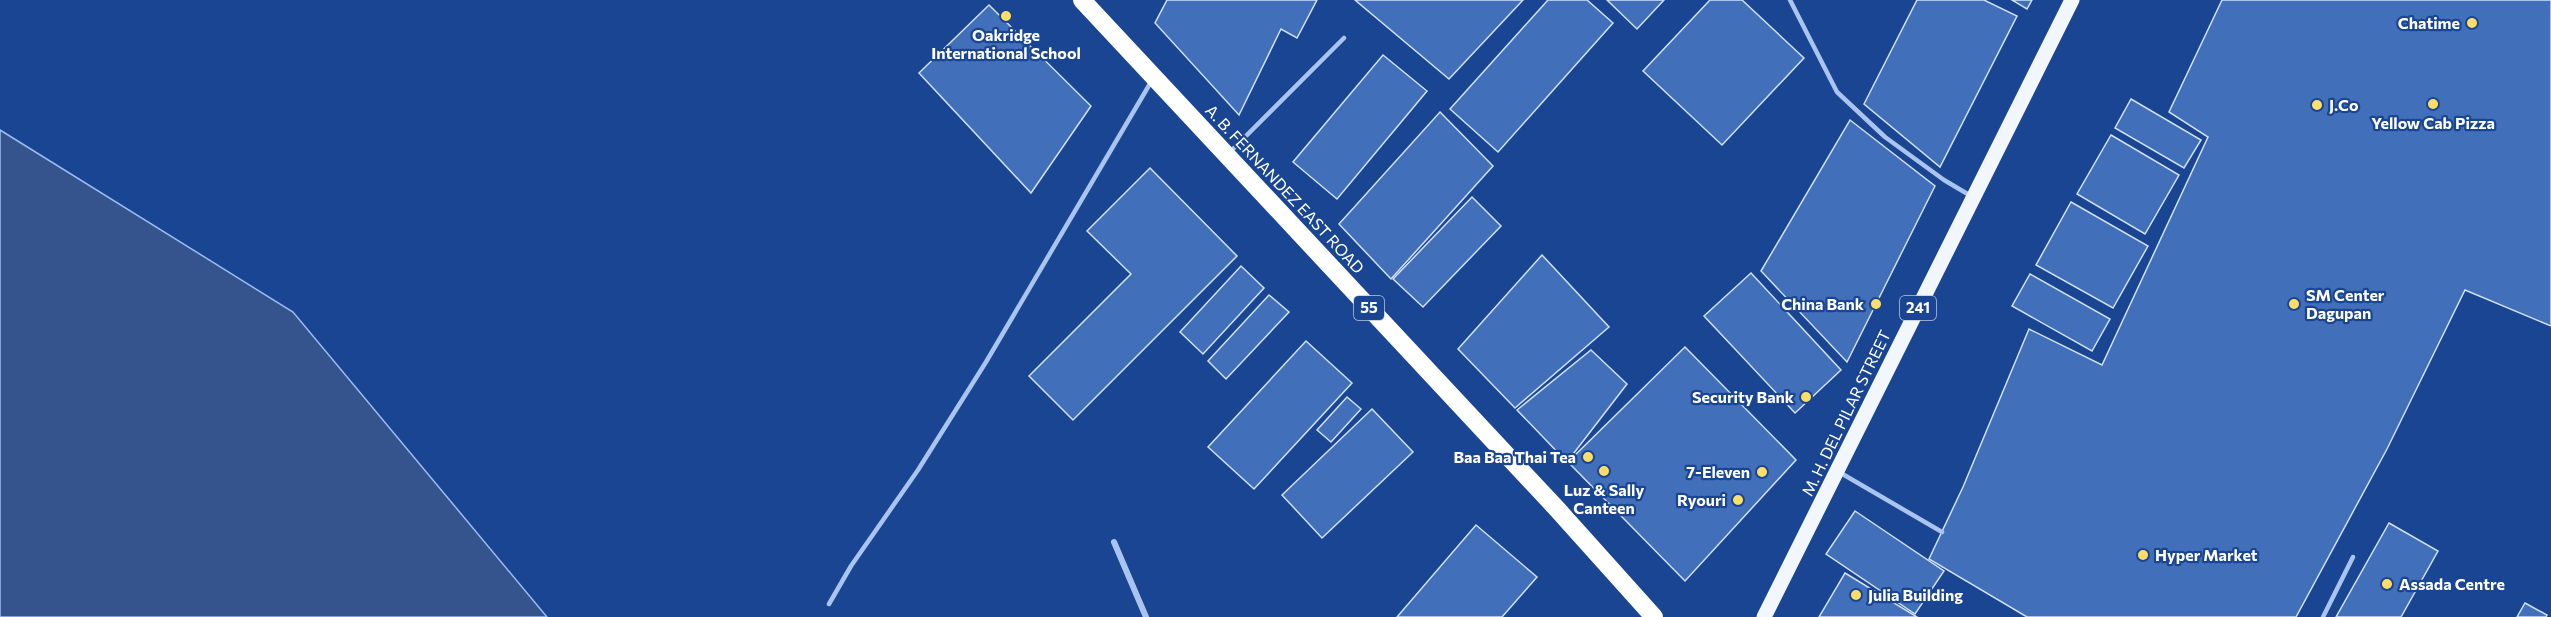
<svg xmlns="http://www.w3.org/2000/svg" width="2551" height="617" font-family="Commissioner,sans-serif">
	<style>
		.water { fill: #35548d; stroke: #9cbdf2; stroke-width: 1.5 }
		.building { fill: #426fb9; stroke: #cfe0fb; stroke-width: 1.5 }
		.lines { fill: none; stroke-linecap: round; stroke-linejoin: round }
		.lane { stroke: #a9c4ef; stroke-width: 4.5 }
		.street { stroke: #a9c4ef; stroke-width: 6 }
		.primary { stroke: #f1f6ff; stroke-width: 15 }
		.highway { stroke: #fff; stroke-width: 18 }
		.poi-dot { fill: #ffde67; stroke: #194592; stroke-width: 2 }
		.labels { text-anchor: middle; stroke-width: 4.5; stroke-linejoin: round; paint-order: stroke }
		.shield { fill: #194592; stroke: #bac7de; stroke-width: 1.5 }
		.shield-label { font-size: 15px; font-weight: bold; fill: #fff }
		.poi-label { font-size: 16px; font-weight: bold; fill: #fff; stroke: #194592; text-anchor: end }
		.street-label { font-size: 16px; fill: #fff; stroke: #194592 }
	</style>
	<rect width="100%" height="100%" fill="#194592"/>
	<polygon class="water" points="0,130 293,312 547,617 0,617"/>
	<g class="building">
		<polygon points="1167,0 1317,0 1297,38 1281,29 1239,115 1155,23"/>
		<polygon points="1355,0 1523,0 1449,79"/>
		<polygon points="1548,0 1587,0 1613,23 1498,152 1450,109"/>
		<polygon points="1607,0 1664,0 1637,29"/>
		<polygon points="1710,0 1742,0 1804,58 1722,145 1643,71"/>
		<polygon points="1917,0 1984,0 2017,16 1940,167 1864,104"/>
		<polygon points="2012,0 2032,0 2027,9"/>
		<polygon points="2222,0 2551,0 2551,326 2465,290 2387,449 2296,617 2027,617 1929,559 1963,487 2029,329 2102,365 2208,137 2169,112"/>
		<polygon points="989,5 1091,106 1031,193 919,73"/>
		<polygon points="1383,55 1427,91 1337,199 1293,162"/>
		<polygon points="2131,99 2201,140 2184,168 2115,128"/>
		<polygon points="1440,112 1493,166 1391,279 1339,224"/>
		<polygon points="1850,120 1935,186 1847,362 1761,271"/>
		<polygon points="2111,135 2179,175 2145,234 2077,194"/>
		<polygon points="1150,168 1237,256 1073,420 1029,376 1131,274 1087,231"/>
		<polygon points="1472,197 1501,226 1423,307 1393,279"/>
		<polygon points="2071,202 2148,246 2113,308 2036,265"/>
		<polygon points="1542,255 1609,327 1515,408 1458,349"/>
		<polygon points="1241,266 1264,288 1203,354 1180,332"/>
		<polygon points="1751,273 1841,370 1795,413 1704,316"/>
		<polygon points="2030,274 2110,319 2092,351 2012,306"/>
		<polygon points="1269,295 1289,312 1226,379 1208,361"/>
		<polygon points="1306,341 1352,383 1254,489 1208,447"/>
		<polygon points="1685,347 1796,460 1685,581 1568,462"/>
		<polygon points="1591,350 1627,384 1567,462 1517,410"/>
		<polygon points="1347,397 1361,409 1331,442 1317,430"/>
		<polygon points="1372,409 1413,452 1322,538 1282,495"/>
		<polygon points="1855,511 1944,571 1915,614 1826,554"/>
		<polygon points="2389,523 2438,551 2401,617 2336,617"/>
		<polygon points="1476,525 1537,577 1502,617 1397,617"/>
		<polygon points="1845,573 1917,617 1819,617"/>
		<polygon points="2525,603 2547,615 2546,617 2517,617"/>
	</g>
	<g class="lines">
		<g class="lane">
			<polyline points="1790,0 1837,92 1885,137 1944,180 1971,196"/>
			<polyline points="1230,152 1344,38"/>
			<polyline points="1839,472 1942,532"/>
			<polyline points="829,604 851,566 918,470 986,362 1151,82"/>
			<polyline points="2323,617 2353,557"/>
		</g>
		<polyline class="street" points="1114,542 1146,617"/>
		<polyline class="primary" points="1764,617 2072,0"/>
		<polyline class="highway" points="1082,0 1558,510 1654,617"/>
	</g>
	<g class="poi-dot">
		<circle cx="1006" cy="16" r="6"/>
		<circle cx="2472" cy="23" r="6"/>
		<circle cx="2433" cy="104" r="6"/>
		<circle cx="2317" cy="105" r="6"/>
		<circle cx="1876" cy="304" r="6"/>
		<circle cx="2294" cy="304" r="6"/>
		<circle cx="1806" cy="397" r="6"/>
		<circle cx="1588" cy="457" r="6"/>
		<circle cx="1604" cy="471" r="6"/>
		<circle cx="1762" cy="472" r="6"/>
		<circle cx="1738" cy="500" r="6"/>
		<circle cx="2143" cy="555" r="6"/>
		<circle cx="2387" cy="584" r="6"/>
		<circle cx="1856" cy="595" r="6"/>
	</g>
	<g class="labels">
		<g class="shield">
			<rect x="1354" y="296" width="30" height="24" rx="4.5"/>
			<rect x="1900" y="296" width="36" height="24" rx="4.5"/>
		</g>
		<g class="shield-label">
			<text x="1369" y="313">55</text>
			<text x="1918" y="313">241</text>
		</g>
		<g class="poi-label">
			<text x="2460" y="29">Chatime</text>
			<text x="1006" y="41" text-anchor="middle">Oakridge<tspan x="1006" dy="18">International School</tspan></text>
			<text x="2329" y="111" text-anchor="start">J.Co</text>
			<text x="2433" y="129" text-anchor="middle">Yellow Cab Pizza</text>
			<text x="2306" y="301" text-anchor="start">SM Center<tspan x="2306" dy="18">Dagupan</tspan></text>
			<text x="1864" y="310">China Bank</text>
			<text x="1794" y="403">Security Bank</text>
			<text x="1576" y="463">Baa Baa Thai Tea</text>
			<text x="1750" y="478">7-Eleven</text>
			<text x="1604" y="496" text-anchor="middle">Luz &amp; Sally<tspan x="1604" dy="18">Canteen</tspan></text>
			<text x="1726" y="506">Ryouri</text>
			<text x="2155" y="561" text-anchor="start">Hyper Market</text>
			<text x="2399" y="590" text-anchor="start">Assada Centre</text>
			<text x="1868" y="601" text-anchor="start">Julia Building</text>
		</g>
		<g class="street-label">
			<text transform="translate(1285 189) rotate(47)" y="6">A. B. FERNANDEZ EAST ROAD</text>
			<text transform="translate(1846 413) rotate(-64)" y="6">M. H. DEL PILAR STREET</text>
		</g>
	</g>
</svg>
